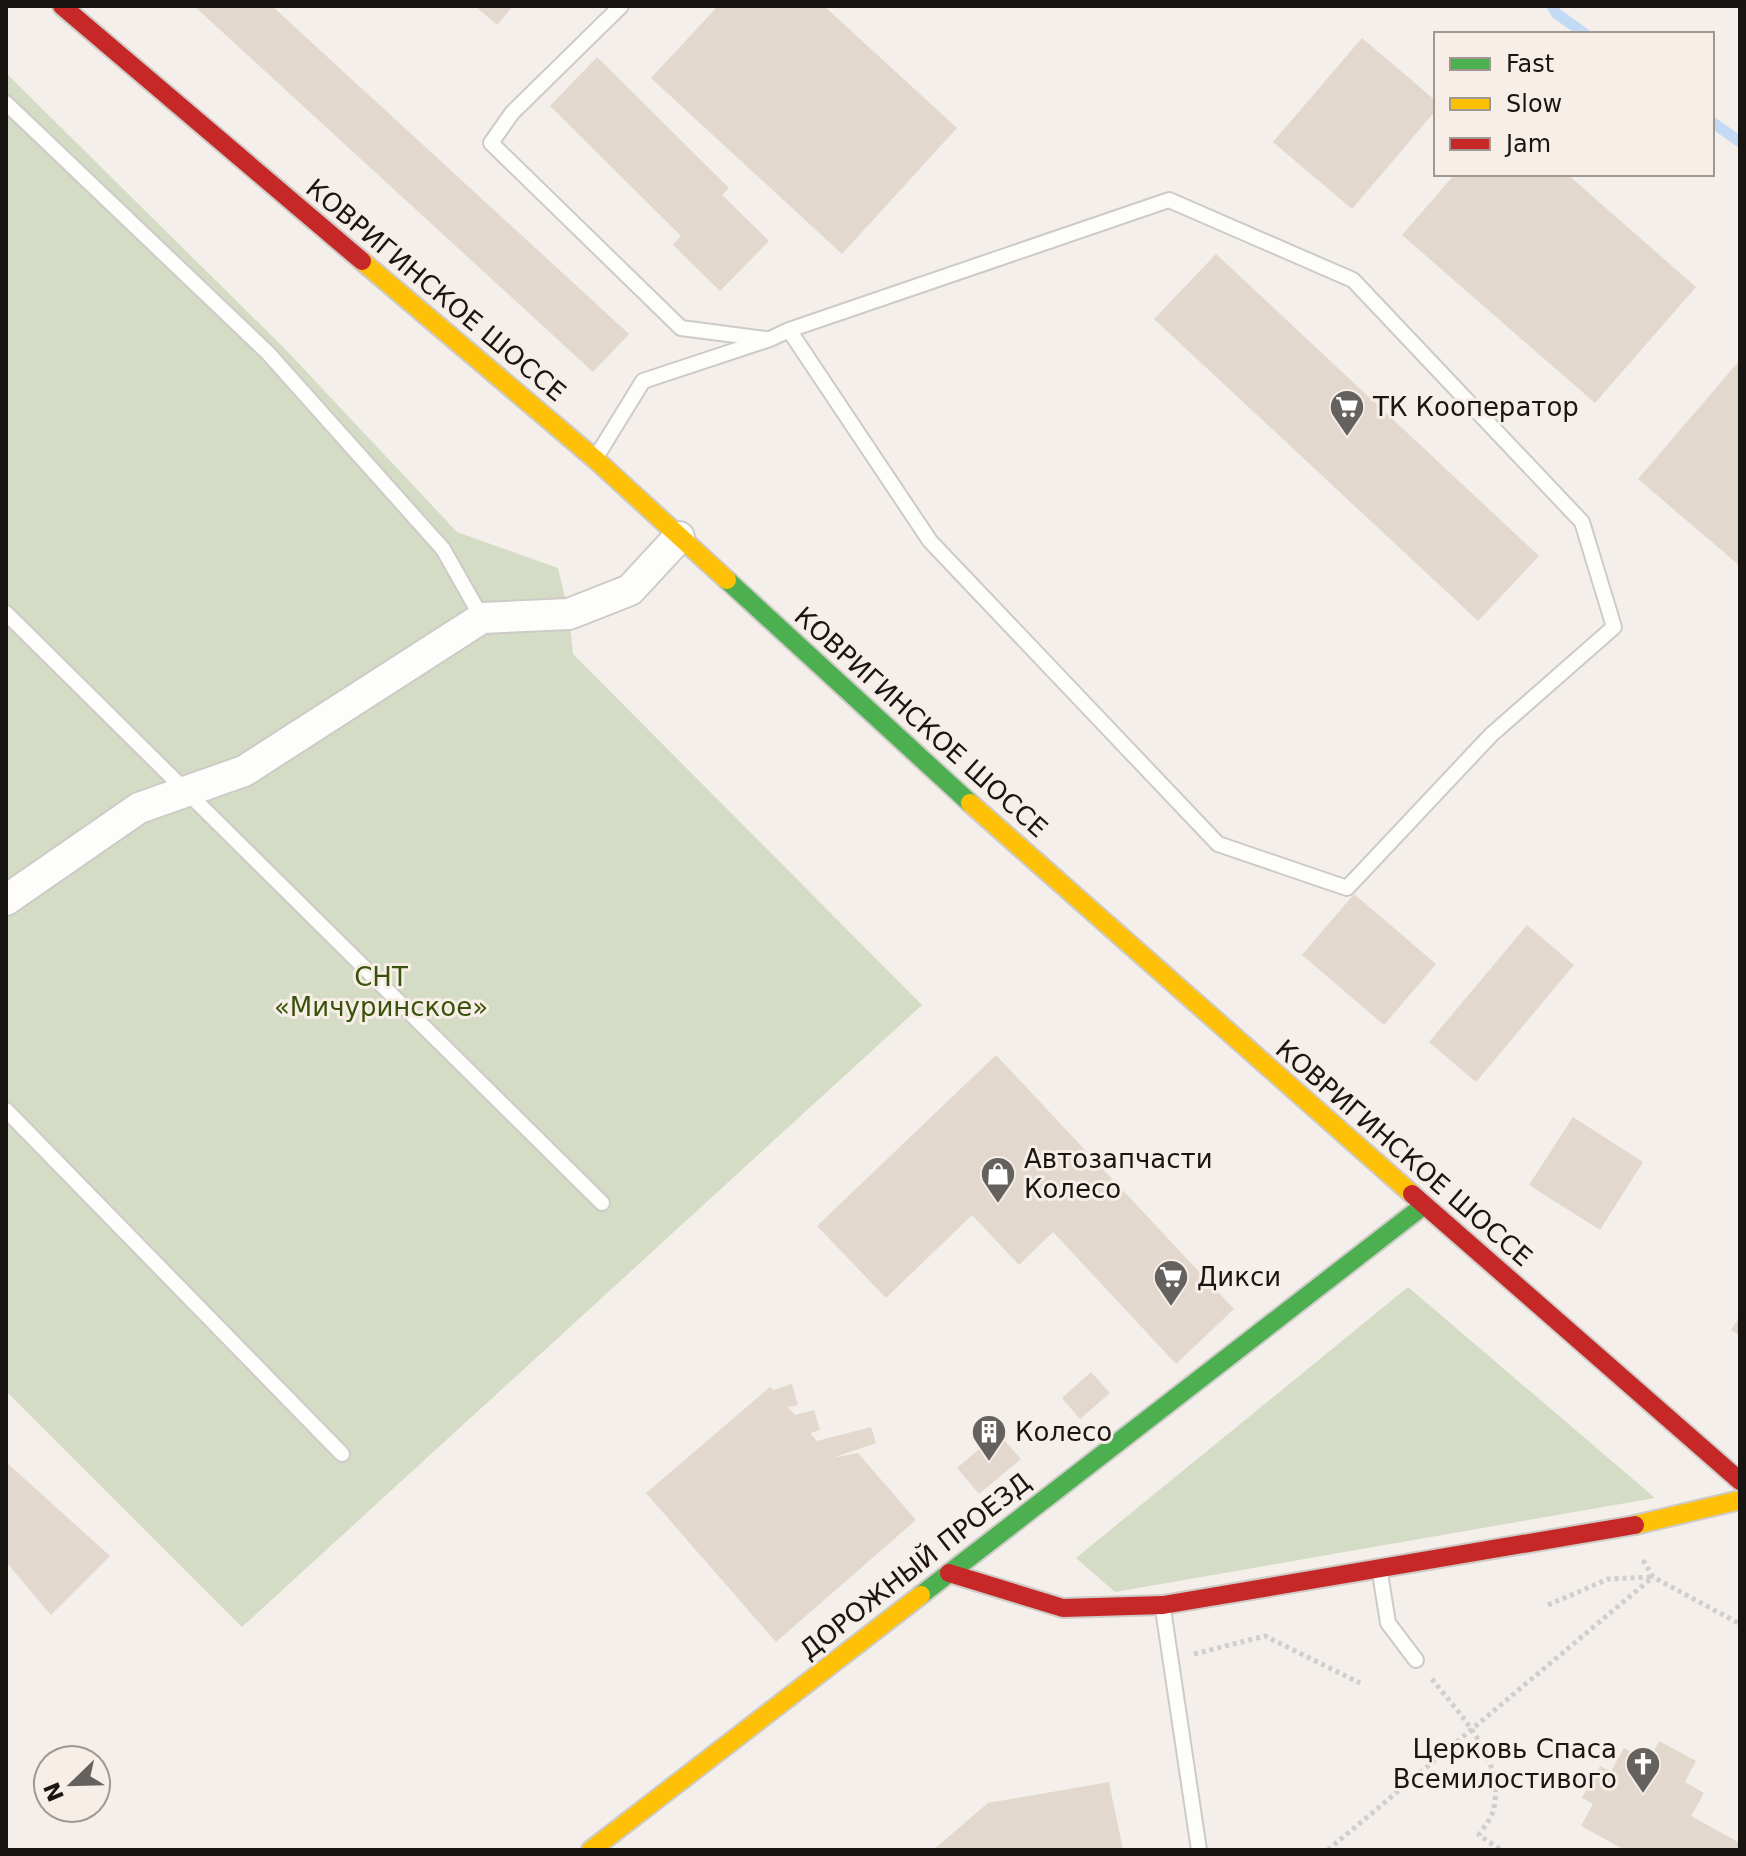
<svg xmlns="http://www.w3.org/2000/svg" width="1746" height="1856" font-family="'DejaVu Sans',sans-serif">
	<style>
		.green { fill: #d5dcc5 }
		.lines { fill: none; stroke-linecap: round; stroke-linejoin: round }
		.stream { stroke: #c2daf4; stroke-width: 11 }
		.building { fill: #e2d8ce }
		.lane-casing { stroke: #cecbc7; stroke-width: 18 }
		.street-casing { stroke: #cecbc7; stroke-width: 34 }
		.fast-casing { stroke: #cecbc7; stroke-width: 22 }
		.slow-casing { stroke: #cecbc7; stroke-width: 22 }
		.jam-casing { stroke: #cecbc7; stroke-width: 22 }
		.path { stroke: #d0cfcd; stroke-width: 5; stroke-dasharray: 4 4; stroke-linecap: butt }
		.lane { stroke: #fdfdfc; stroke-width: 14 }
		.street { stroke: #fdfdfc; stroke-width: 30 }
		.fast { stroke: #4caf50; stroke-width: 18 }
		.slow { stroke: #ffc107; stroke-width: 18 }
		.jam { stroke: #c62828; stroke-width: 18 }
		.labels { text-anchor: middle; stroke-width: 6; stroke-linejoin: round; paint-order: stroke }
		.street-label { font-size: 26px; fill: #181513; stroke: #f7eee7 }
		.poi-label { font-size: 26px; fill: #181513; stroke: #f7eee7; text-anchor: start }
		.park-label { font-size: 26px; fill: #39520b; stroke: #f7eee7 }
	</style>
	<rect width="100%" height="100%" fill="#f4efea"/>
	<g class="green">
		<polygon points="6,73 287,351 457,532 558,568 569,614 573,654 922,1005 242,1627 6,1391"/>
		<polygon points="1408,1287 1655,1498 1115,1592 1076,1558"/>
	</g>
	<g class="lines">
		<g class="stream">
			<polyline points="1552,6 1556,13 1585,34"/>
			<polyline points="1712,122 1740,142"/>
		</g>
	</g>
	<g class="building">
		<polygon points="194,6 272,6 629,334 593,372"/>
		<polygon points="475,6 513,6 497,25"/>
		<polygon points="718,6 824,6 957,128 842,254 651,78"/>
		<polygon points="1362,38 1436,101 1436,110 1352,209 1273,142"/>
		<polygon points="597,57 729,188 722,195 769,241 720,291 673,245 681,236 550,106"/>
		<polygon points="1455,174 1567,174 1696,287 1595,403 1402,235"/>
		<polygon points="1216,254 1539,556 1478,621 1154,319"/>
		<polygon points="1740,360 1740,566 1638,479"/>
		<polygon points="1354,894 1436,964 1384,1025 1302,955"/>
		<polygon points="1527,925 1574,965 1476,1082 1429,1042"/>
		<polygon points="996,1055 1234,1309 1176,1364 1053,1232 1019,1265 972,1215 886,1298 817,1226"/>
		<polygon points="1573,1117 1643,1162 1600,1230 1529,1185"/>
		<polygon points="1740,1316 1740,1336 1731,1330"/>
		<polygon points="1091,1372 1110,1393 1080,1419 1062,1398"/>
		<polygon points="792,1384 798,1405 788,1407 795,1415 814,1410 820,1430 810,1433 817,1441 871,1427 876,1443 832,1458 858,1453 916,1520 776,1642 646,1493 770,1387 773,1390"/>
		<polygon points="998,1433 1021,1459 979,1494 957,1468"/>
		<polygon points="6,1462 110,1556 51,1615 6,1562"/>
		<polygon points="1659,1741 1696,1761 1685,1782 1704,1793 1691,1816 1740,1843 1740,1850 1625,1850 1581,1826 1593,1804 1582,1798 1600,1766 1611,1771 1624,1748 1648,1762"/>
		<polygon points="1109,1782 1123,1850 933,1850 988,1803"/>
	</g>
	<g class="lines">
		<defs>
			<g id="lane">
				<polyline points="621,6 512,113 491,143 681,328 766,339"/>
				<polyline points="6,103 268,353 443,549 482,618"/>
				<polyline points="598,454 643,381 770,339 789,330 1169,200 1353,280 1582,522 1614,627 1491,735 1347,888 1218,844 930,541 789,330"/>
				<polyline points="6,613 602,1203"/>
				<polyline points="6,1110 342,1454"/>
				<polyline points="1380,1573 1388,1623 1416,1660"/>
				<polyline points="1163,1609 1199,1850"/>
			</g>
			<polyline id="street" points="6,900 139,808 244,771 482,618 569,614 630,590 679,537"/>
			<g id="fast">
				<polyline points="727,580 970,803"/>
				<polyline points="921,1595 1423,1206"/>
			</g>
			<g id="slow">
				<polyline points="362,261 595,459 727,580"/>
				<polyline points="970,803 1412,1194"/>
				<polyline points="1635,1525 1740,1500"/>
				<polyline points="591,1850 921,1595"/>
			</g>
			<g id="jam">
				<polyline points="62,6 362,261"/>
				<polyline points="1412,1194 1740,1481"/>
				<polyline points="949,1573 1063,1608 1163,1605 1635,1525"/>
			</g>
		</defs>
		<use href="#lane" class="lane-casing"/>
		<use href="#street" class="street-casing"/>
		<use href="#fast" class="fast-casing"/>
		<use href="#slow" class="slow-casing"/>
		<use href="#jam" class="jam-casing"/>
		<g class="path">
			<polyline points="1643,1560 1653,1577 1740,1624"/>
			<polyline points="1548,1605 1608,1579 1652,1577"/>
			<polyline points="1194,1654 1265,1636 1360,1683"/>
			<path d="M 1432,1679 C 1460,1715 1504,1758 1494,1807 C 1493,1816 1484,1827 1479,1835 L 1501,1850"/>
			<polyline points="1328,1850 1653,1577"/>
		</g>
		<use href="#lane" class="lane"/>
		<use href="#street" class="street"/>
		<use href="#fast" class="fast"/>
		<use href="#slow" class="slow"/>
		<use href="#jam" class="jam"/>
	</g>
	<defs>
		<symbol id="supermarket-pin" viewBox="-11 -11 22 30"><path d="M0 17L-7.5 6A9.5 9.5 0 1 1 7.5 6Z" fill="#65615e" stroke="#f7eee7"/><path d="M-6-5.5h2.5l.6 2H6L4.5 2H-2.5L-4.4-4H-6ZM-1.5 3.2a1.3 1.3 0 1 0 .1 0ZM3 3.2a1.3 1.3 0 1 0 .1 0Z" fill="#fff"/></symbol>
		<symbol id="shop-pin" viewBox="-11 -11 22 30"><path d="M0 17L-7.5 6A9.5 9.5 0 1 1 7.5 6Z" fill="#65615e" stroke="#f7eee7"/><path d="M-5-2.5h2.3a2.7 3.5 0 0 1 5.4 0H5L5.5 6h-11ZM-1.5-2.5h3a1.5 2.3 0 0 0-3 0Z" fill="#fff"/></symbol>
		<symbol id="building-pin" viewBox="-11 -11 22 30"><path d="M0 17L-7.5 6A9.5 9.5 0 1 1 7.5 6Z" fill="#65615e" stroke="#f7eee7"/><path d="M-4-6H4V6H1V3H-1V6H-4ZM-2.5-4.3h1.7v1.8h-1.7ZM.8-4.3h1.7v1.8H.8ZM-2.5-1h1.7V.8h-1.7ZM.8-1h1.7V.8H.8Z" fill="#fff"/></symbol>
		<symbol id="church-pin" viewBox="-11 -11 22 30"><path d="M0 17L-7.5 6A9.5 9.5 0 1 1 7.5 6Z" fill="#65615e" stroke="#f7eee7"/><path d="M-1.2-6h2.4v3.5h3.3v2.4h-3.3V6h-2.4V-.1h-3.3v-2.4h3.3Z" fill="#fff"/></symbol>
	</defs>
	<g fill-rule="evenodd">
		<use href="#supermarket-pin" x="1327" y="387" width="40" height="54"/>
		<use href="#shop-pin" x="978" y="1154" width="40" height="54"/>
		<use href="#supermarket-pin" x="1151" y="1257" width="40" height="54"/>
		<use href="#building-pin" x="969" y="1412" width="40" height="54"/>
		<use href="#church-pin" x="1623" y="1744" width="40" height="54"/>
	</g>
	<g class="labels">
		<g class="street-label">
			<text transform="translate(436 290) rotate(40)" y="9">КОВРИГИНСКОЕ ШОССЕ</text>
			<text transform="translate(921 722) rotate(42)" y="9">КОВРИГИНСКОЕ ШОССЕ</text>
			<text transform="translate(1404 1153) rotate(41)" y="9">КОВРИГИНСКОЕ ШОССЕ</text>
			<text transform="translate(915 1566) rotate(-38)" y="9">ДОРОЖНЫЙ ПРОЕЗД</text>
		</g>
		<g class="poi-label">
			<text x="1373" y="416">ТК Кооператор</text>
			<text x="1024" y="1168">Автозапчасти<tspan x="1024" dy="30">Колесо</tspan></text>
			<text x="1197" y="1286">Дикси</text>
			<text x="1015" y="1441">Колесо</text>
			<text x="1617" y="1758" text-anchor="end">Церковь Спаса<tspan x="1617" dy="30">Всемилостивого</tspan></text>
		</g>
		<g class="park-label">
			<text x="381" y="986">СНТ<tspan x="381" dy="30">«Мичуринское»</tspan></text>
		</g>
	</g>
	<rect width="1746" height="1856" fill="none" stroke="#181513" stroke-width="16"/>
	<rect x="1434" y="32" width="280" height="144" fill="#f7eee7" stroke="#9e9792" stroke-width="2"/>
	<rect x="1450" y="58" width="40" height="12" fill="#4caf50" stroke="#9e9792" stroke-width="2"/>
	<text x="1506" y="72" font-size="24" fill="#181513">Fast</text>
	<rect x="1450" y="98" width="40" height="12" fill="#ffc107" stroke="#9e9792" stroke-width="2"/>
	<text x="1506" y="112" font-size="24" fill="#181513">Slow</text>
	<rect x="1450" y="138" width="40" height="12" fill="#c62828" stroke="#9e9792" stroke-width="2"/>
	<text x="1506" y="152" font-size="24" fill="#181513">Jam</text>
	<g transform="translate(72 1784) rotate(247)"><circle r="38" fill="#f7eee7" stroke="#9e9792" stroke-width="2"/>
	<path d="M0-6L14 30L0 20L-14 30Z" fill="#65615e"/>
	<text y="-12" font-size="22" font-weight="bold" text-anchor="middle" fill="#181513">N</text>
	</g>
</svg>
